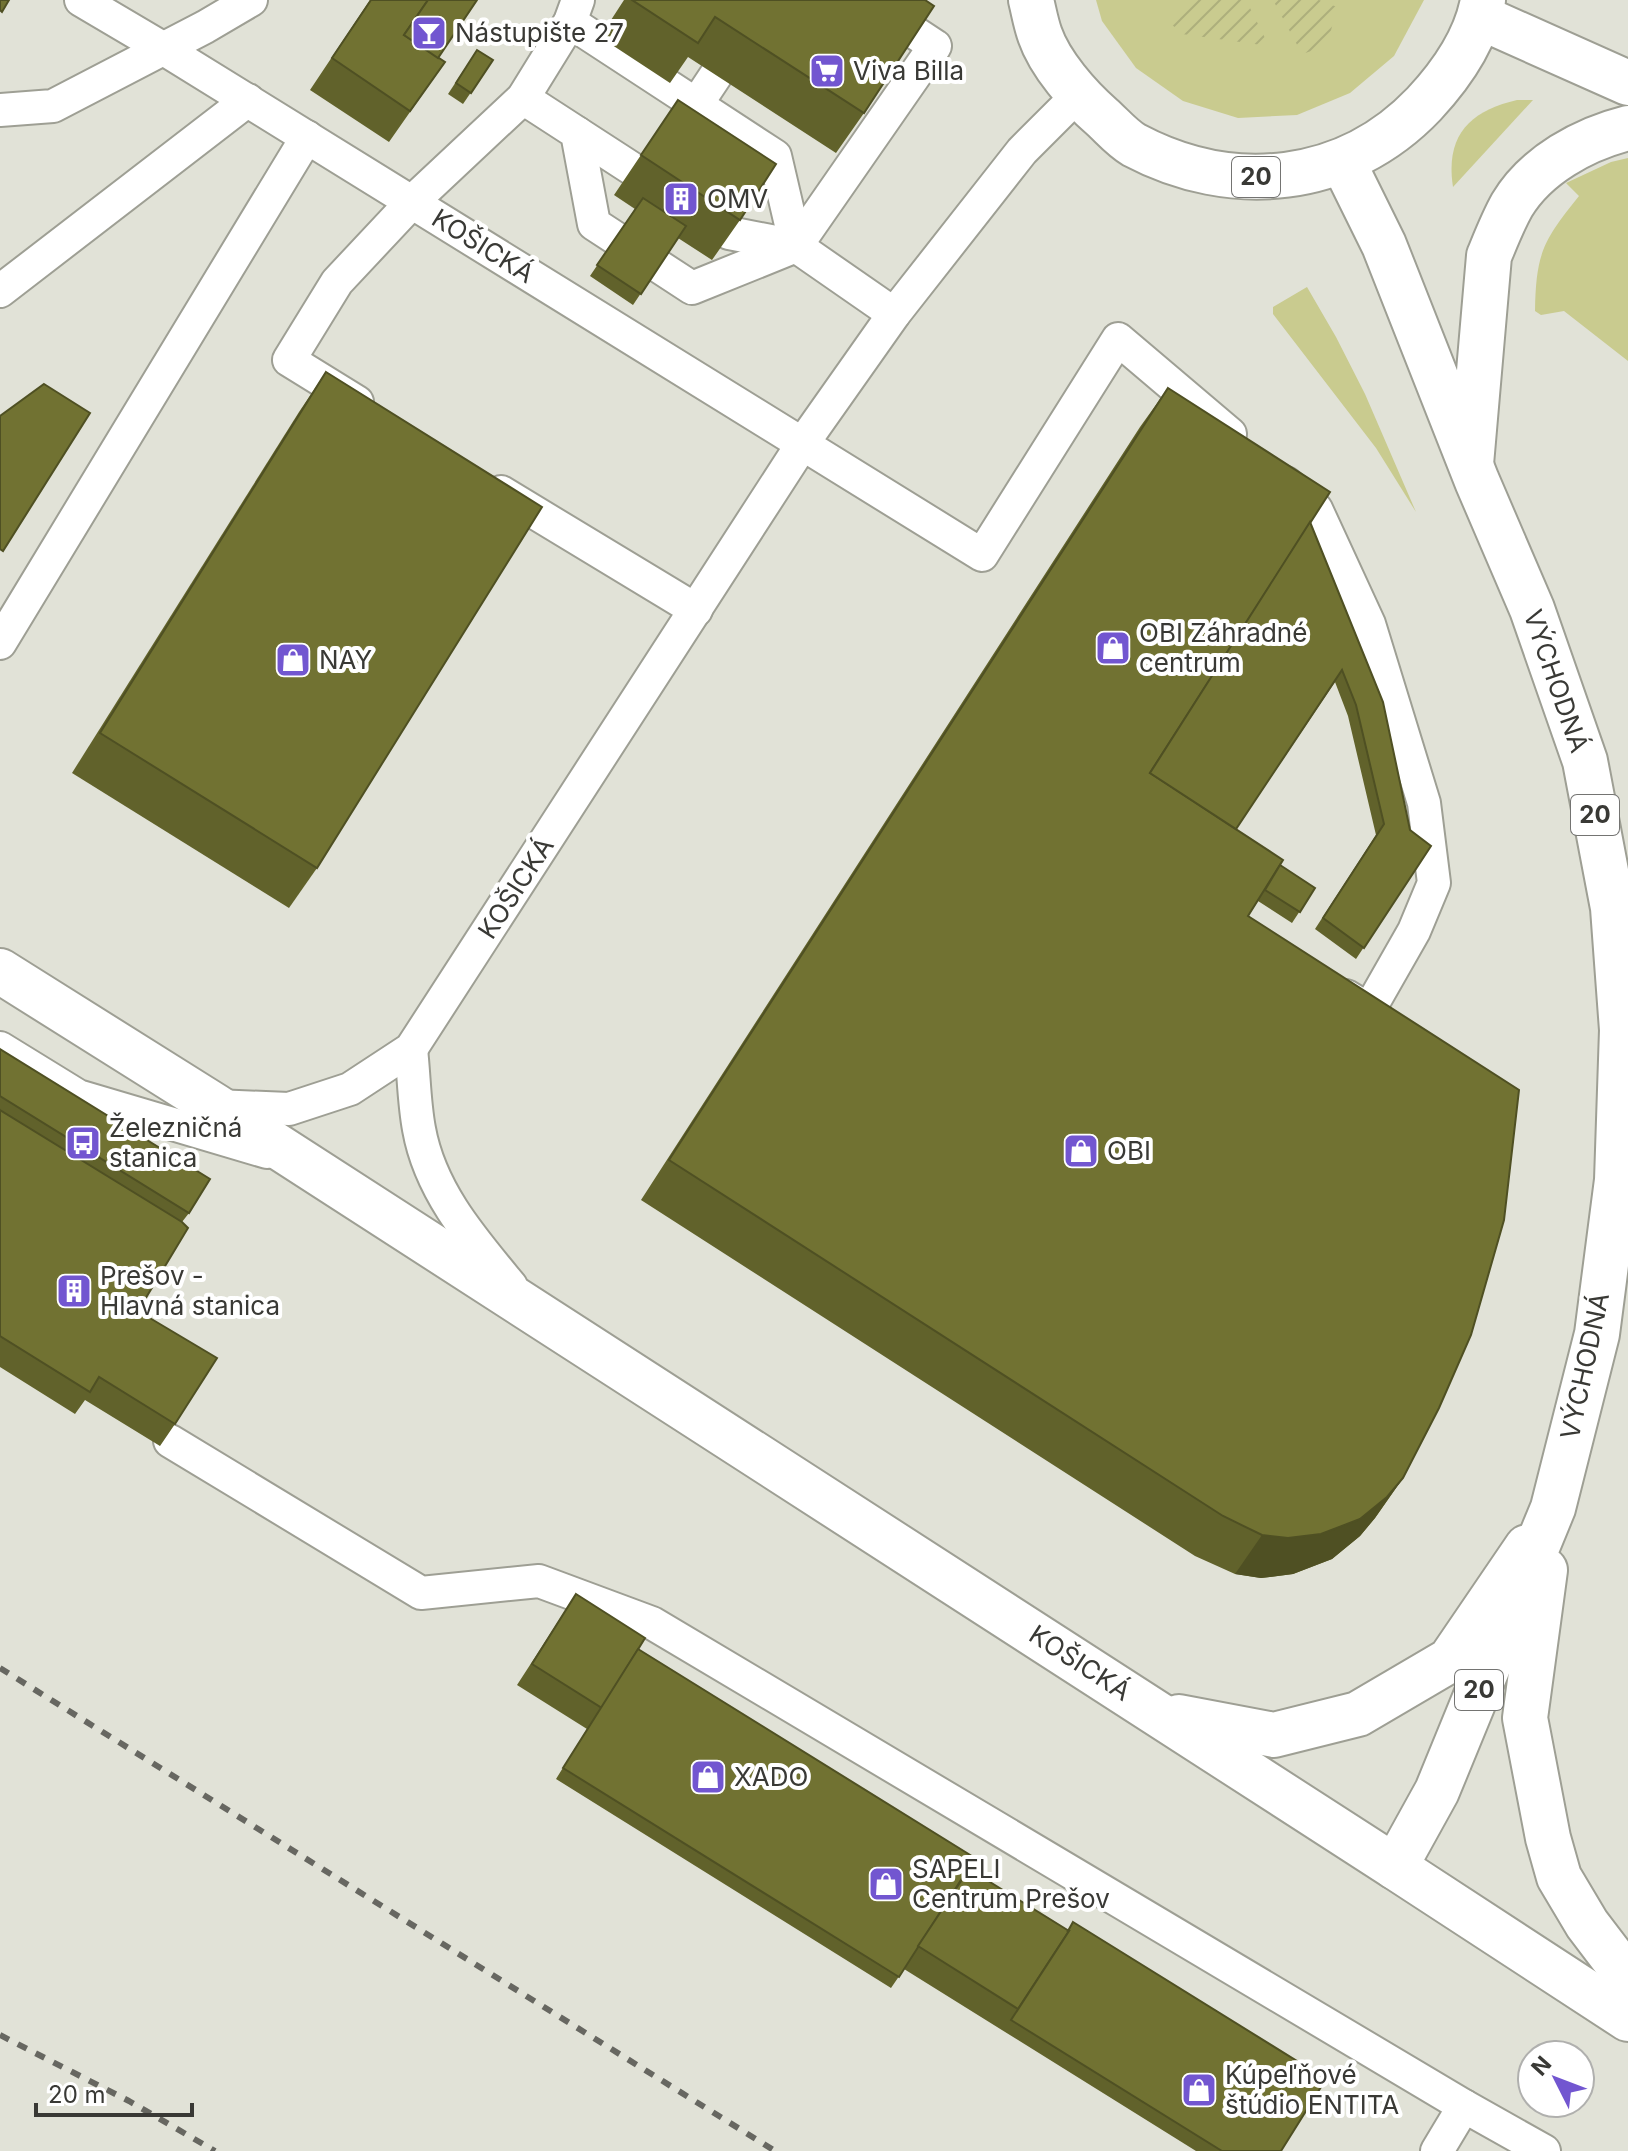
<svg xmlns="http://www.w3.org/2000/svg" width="1628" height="2151" font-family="Inter,sans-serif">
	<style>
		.grass { fill: #c9cb8f }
		.garden { fill: url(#garden-furrows) }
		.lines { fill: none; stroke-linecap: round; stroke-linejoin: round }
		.lane-casing { stroke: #9e9f94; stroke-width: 36 }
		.street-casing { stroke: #9e9f94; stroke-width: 48 }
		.secondary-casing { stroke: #9e9f94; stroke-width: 48 }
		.primary-casing { stroke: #9e9f94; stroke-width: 48 }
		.lane { stroke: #fff; stroke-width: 32 }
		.street { stroke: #fff; stroke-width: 44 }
		.secondary { stroke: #fff; stroke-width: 44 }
		.primary { stroke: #fff; stroke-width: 44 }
		.rail { stroke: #676761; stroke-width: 6; stroke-dasharray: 10 10; stroke-linecap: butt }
		.wall { fill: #61622b }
		.shaded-wall { fill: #4f5023 }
		.building { fill: #717232; stroke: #4f5023; stroke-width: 2 }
		.labels { text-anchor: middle; stroke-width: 8; stroke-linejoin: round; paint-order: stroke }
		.shield { fill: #fff; stroke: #747472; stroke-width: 2 }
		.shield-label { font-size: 24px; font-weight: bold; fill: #393935 }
		.poi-label { font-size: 26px; fill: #393935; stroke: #fff; text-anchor: start }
		.street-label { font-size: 26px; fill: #393935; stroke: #fff }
	</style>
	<defs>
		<pattern id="garden-furrows" width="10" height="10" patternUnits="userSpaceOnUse" patternTransform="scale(2)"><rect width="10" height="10" fill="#c9cb8f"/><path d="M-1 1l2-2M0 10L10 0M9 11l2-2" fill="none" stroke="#adaf7c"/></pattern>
	</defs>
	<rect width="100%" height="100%" fill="#e1e2d7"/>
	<g class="grass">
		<polygon points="1096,0 1424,0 1394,56 1350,93 1297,115 1238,118 1183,101 1136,68 1102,21"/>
		<path d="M 1517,100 L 1533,100 L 1453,187 C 1445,135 1470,111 1517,100 Z"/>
		<path d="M 1628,158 L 1628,361 L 1564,311 L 1541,315 L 1535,311 C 1536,253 1543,241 1579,196 L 1566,183 L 1611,162 Z"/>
		<polygon points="1307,287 1336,337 1365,394 1416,512 1376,448 1273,314 1273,307"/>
	</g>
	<g class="garden">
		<polygon points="1185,0 1246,0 1269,46 1182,34 1167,20"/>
		<polygon points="1273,0 1319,0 1337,7 1327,46 1302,54"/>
	</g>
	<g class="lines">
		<defs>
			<g id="lane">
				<polyline points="81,0 164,49 982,555 1118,339 1230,434"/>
				<polyline points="570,22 775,156 796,246 894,314"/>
				<polyline points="523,98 577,133 594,224 692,288 796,246 935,46 865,0"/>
				<polyline points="696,105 716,75"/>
				<polyline points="0,110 53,106 205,27 251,0"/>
				<polyline points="577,133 631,168"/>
				<polyline points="729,233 796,246"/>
				<polyline points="0,291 248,100"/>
				<polyline points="357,402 289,360 337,282 412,202 523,98 570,22 578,0"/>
				<polyline points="1286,483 1316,509 1369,624 1424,803 1434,883 1414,931 1369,1010 1346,996"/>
				<polyline points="501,492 696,610"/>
				<polyline points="0,643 307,137"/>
				<polyline points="0,1048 78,1096 267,1152"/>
				<path d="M 411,1049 C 414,1075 414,1103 419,1129 C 430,1191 472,1239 511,1286"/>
				<polyline points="215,1106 289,1109 350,1089 411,1049 803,443 894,314 1022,151 1077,96"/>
				<polyline points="170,1441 421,1593 539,1581 652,1623 1464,2106 1544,2151"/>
				<polyline points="1437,2151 1464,2106"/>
			</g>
			<g id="street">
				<polyline points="1480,17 1628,83"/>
				<path d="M 1471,464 L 1489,256 C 1496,239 1503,221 1512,205 C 1536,165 1584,139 1628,128"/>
			</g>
			<g id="secondary">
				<polyline points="0,971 215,1106 1395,1867"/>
				<polyline points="1179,1717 1274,1735 1358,1714 1450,1660 1527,1547"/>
			</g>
			<g id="primary">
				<path d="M 1031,0 C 1034,12 1036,24 1040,35 C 1050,64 1079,97 1102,117 C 1112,126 1122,138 1134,145 C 1232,197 1346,186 1424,104 C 1451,75 1476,40 1483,0"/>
				<polyline points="1343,162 1384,245 1477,481 1532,609 1585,761 1613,908 1622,1030 1617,1180 1597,1334 1553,1508 1437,1791 1395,1867 1628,2019"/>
				<polyline points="1545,1570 1525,1718 1548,1838 1559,1877 1587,1924 1628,1978"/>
			</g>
		</defs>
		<use href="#lane" class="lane-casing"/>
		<use href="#street" class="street-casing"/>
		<use href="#secondary" class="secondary-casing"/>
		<use href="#primary" class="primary-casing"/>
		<use href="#lane" class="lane"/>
		<use href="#street" class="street"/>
		<use href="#secondary" class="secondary"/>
		<use href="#primary" class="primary"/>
		<g class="rail">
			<polyline points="0,1668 775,2151"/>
			<polyline points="0,2035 129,2101 215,2151"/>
		</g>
	</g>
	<g class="wall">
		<polygon points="370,0 477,0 438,58 445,62 389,142 310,90"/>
		<polygon points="624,0 925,0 864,113 836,153 688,57 670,83 600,37"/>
		<polygon points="477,50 493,60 463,104 448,94"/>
		<polygon points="678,100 740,220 712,260 678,238 633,305 590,276 635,209 614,195"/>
		<polygon points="326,372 317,868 289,908 72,773 299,412"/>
		<polygon points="1168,388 1310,522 1410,830 1431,846 1356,959 1315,929 1376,835 1348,716 1335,682 1236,829 1280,865 1315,888 1292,923 1258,901 1248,916 1403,1478 1375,1518 1360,1536 1332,1559 1293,1574 1261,1578 1235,1574 1195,1556 641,1200 1140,427"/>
		<polygon points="0,1049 189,1213 182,1222 138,1311 175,1424 160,1446 85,1400 75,1414 0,1367"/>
		<polygon points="576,1594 638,1649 960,1881 1281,2151 1196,2151 904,1969 891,1988 556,1779 587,1729 517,1685"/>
	</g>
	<polygon class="shaded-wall" points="1403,1478 1375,1518 1360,1536 1332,1559 1293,1574 1261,1578 1235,1574 1262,1535"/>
	<g class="building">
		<polygon points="0,0 9,0 2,12 0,10"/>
		<polygon points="371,0 428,0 404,35 445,62 410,111 332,58"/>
		<polygon points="428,0 477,0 438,58 404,35"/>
		<polygon points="632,0 925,0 934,6 864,113 715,17 698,43"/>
		<polygon points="477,50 493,60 471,93 456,83"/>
		<polygon points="678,100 776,164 740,220 641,155"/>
		<polygon points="643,198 686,226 641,294 597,265"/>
		<polygon points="326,372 542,507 317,868 100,733"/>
		<polygon points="44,384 90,413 3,551 0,549 0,416"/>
		<polygon points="1168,388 1330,492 1150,773 1283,860 1248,916 1519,1090 1504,1220 1471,1335 1439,1408 1403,1478 1387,1497 1360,1519 1321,1534 1288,1538 1262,1535 1223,1516 669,1160"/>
		<polygon points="1310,522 1383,702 1410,830 1431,846 1364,948 1323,918 1384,824 1356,705 1342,670 1236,829 1150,773"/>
		<polygon points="1280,865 1315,888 1300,912 1265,890"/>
		<polygon points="0,1049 210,1179 189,1213 0,1096"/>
		<polygon points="0,1110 182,1222 188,1228 138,1311 217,1358 175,1424 99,1377 90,1392 0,1336"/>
		<polygon points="576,1594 645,1638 602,1708 532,1664"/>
		<polygon points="638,1649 975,1858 899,1977 563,1768"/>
		<polygon points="969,1869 1069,1931 1018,2009 918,1946"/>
		<polygon points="1073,1922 1326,2079 1281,2151 1222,2151 1011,2020 1069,1931 1068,1931"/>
	</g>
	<defs>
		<symbol id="bar-square" viewBox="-11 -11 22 22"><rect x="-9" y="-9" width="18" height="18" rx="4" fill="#7256d0" stroke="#fff"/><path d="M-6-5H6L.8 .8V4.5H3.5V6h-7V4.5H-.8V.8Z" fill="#fff"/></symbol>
		<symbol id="supermarket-square" viewBox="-11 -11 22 22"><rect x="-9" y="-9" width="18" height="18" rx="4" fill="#7256d0" stroke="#fff"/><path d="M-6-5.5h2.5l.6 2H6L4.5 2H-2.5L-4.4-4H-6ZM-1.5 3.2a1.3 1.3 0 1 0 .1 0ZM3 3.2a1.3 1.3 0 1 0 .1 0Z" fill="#fff"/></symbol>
		<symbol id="building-square" viewBox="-11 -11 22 22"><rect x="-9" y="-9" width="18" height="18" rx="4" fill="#7256d0" stroke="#fff"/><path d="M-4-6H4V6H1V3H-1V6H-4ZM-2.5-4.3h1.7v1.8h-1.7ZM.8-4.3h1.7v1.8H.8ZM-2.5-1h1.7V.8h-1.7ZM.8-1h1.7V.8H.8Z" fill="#fff"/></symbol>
		<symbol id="shop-square" viewBox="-11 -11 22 22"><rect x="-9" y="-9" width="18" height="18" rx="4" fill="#7256d0" stroke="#fff"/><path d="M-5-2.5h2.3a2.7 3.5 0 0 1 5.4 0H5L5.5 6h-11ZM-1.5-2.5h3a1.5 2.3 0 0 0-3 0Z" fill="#fff"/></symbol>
		<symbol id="bus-square" viewBox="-11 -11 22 22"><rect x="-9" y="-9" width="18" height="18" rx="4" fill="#7256d0" stroke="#fff"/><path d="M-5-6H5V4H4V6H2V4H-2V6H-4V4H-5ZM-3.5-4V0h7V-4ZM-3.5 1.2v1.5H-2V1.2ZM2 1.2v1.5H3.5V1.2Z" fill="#fff"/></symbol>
	</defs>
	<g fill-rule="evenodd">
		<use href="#bar-square" x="409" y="13" width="40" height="40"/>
		<use href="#supermarket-square" x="807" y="51" width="40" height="40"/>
		<use href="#building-square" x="661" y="179" width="40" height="40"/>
		<use href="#shop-square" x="1093" y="628" width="40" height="40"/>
		<use href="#shop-square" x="273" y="640" width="40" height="40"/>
		<use href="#bus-square" x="63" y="1123" width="40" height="40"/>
		<use href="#shop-square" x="1061" y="1131" width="40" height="40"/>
		<use href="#building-square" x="54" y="1271" width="40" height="40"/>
		<use href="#shop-square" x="688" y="1757" width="40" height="40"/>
		<use href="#shop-square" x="866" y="1864" width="40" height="40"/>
		<use href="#shop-square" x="1179" y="2070" width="40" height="40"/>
	</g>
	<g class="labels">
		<g class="shield">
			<rect x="1232" y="157" width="48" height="40" rx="6"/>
			<rect x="1571" y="795" width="48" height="40" rx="6"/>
			<rect x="1455" y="1670" width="48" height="40" rx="6"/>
		</g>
		<g class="shield-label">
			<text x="1256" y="185">20</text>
			<text x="1595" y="823">20</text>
			<text x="1479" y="1698">20</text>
		</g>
		<g class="poi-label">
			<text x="455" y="42">Nástupište 27</text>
			<text x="853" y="80">Viva Billa</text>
			<text x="707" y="208">OMV</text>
			<text x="1139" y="642">OBI Záhradné<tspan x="1139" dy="30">centrum</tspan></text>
			<text x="319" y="669">NAY</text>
			<text x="109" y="1137">Železničná<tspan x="109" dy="30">stanica</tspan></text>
			<text x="1107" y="1160">OBI</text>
			<text x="100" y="1285">Prešov -<tspan x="100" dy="30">Hlavná stanica</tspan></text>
			<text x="734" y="1786">XADO</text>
			<text x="912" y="1878">SAPELI<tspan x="912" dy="30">Centrum Prešov</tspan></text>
			<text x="1225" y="2084">Kúpeľňové<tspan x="1225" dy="30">štúdio ENTITA</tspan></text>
		</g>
		<g class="street-label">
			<text transform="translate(483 246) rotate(32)" y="9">KOŠICKÁ</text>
			<text transform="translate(1556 681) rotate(71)" y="9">VÝCHODNÁ</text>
			<text transform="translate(516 888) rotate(-57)" y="9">KOŠICKÁ</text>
			<text transform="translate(1585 1366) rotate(-78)" y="9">VÝCHODNÁ</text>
			<text transform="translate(1080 1663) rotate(33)" y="9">KOŠICKÁ</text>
		</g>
	</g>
	<g transform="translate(1556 2079) rotate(312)"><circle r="38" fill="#ffffff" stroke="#b0b0ae" stroke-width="2"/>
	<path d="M0-6L14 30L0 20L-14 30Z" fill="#7256d0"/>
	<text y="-12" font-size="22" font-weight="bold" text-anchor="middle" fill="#393935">N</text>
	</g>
	<path d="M36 2103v12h156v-12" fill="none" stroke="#393935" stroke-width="4"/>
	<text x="48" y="2103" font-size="24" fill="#393935" stroke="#ffffff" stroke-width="6" paint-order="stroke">20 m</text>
</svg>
